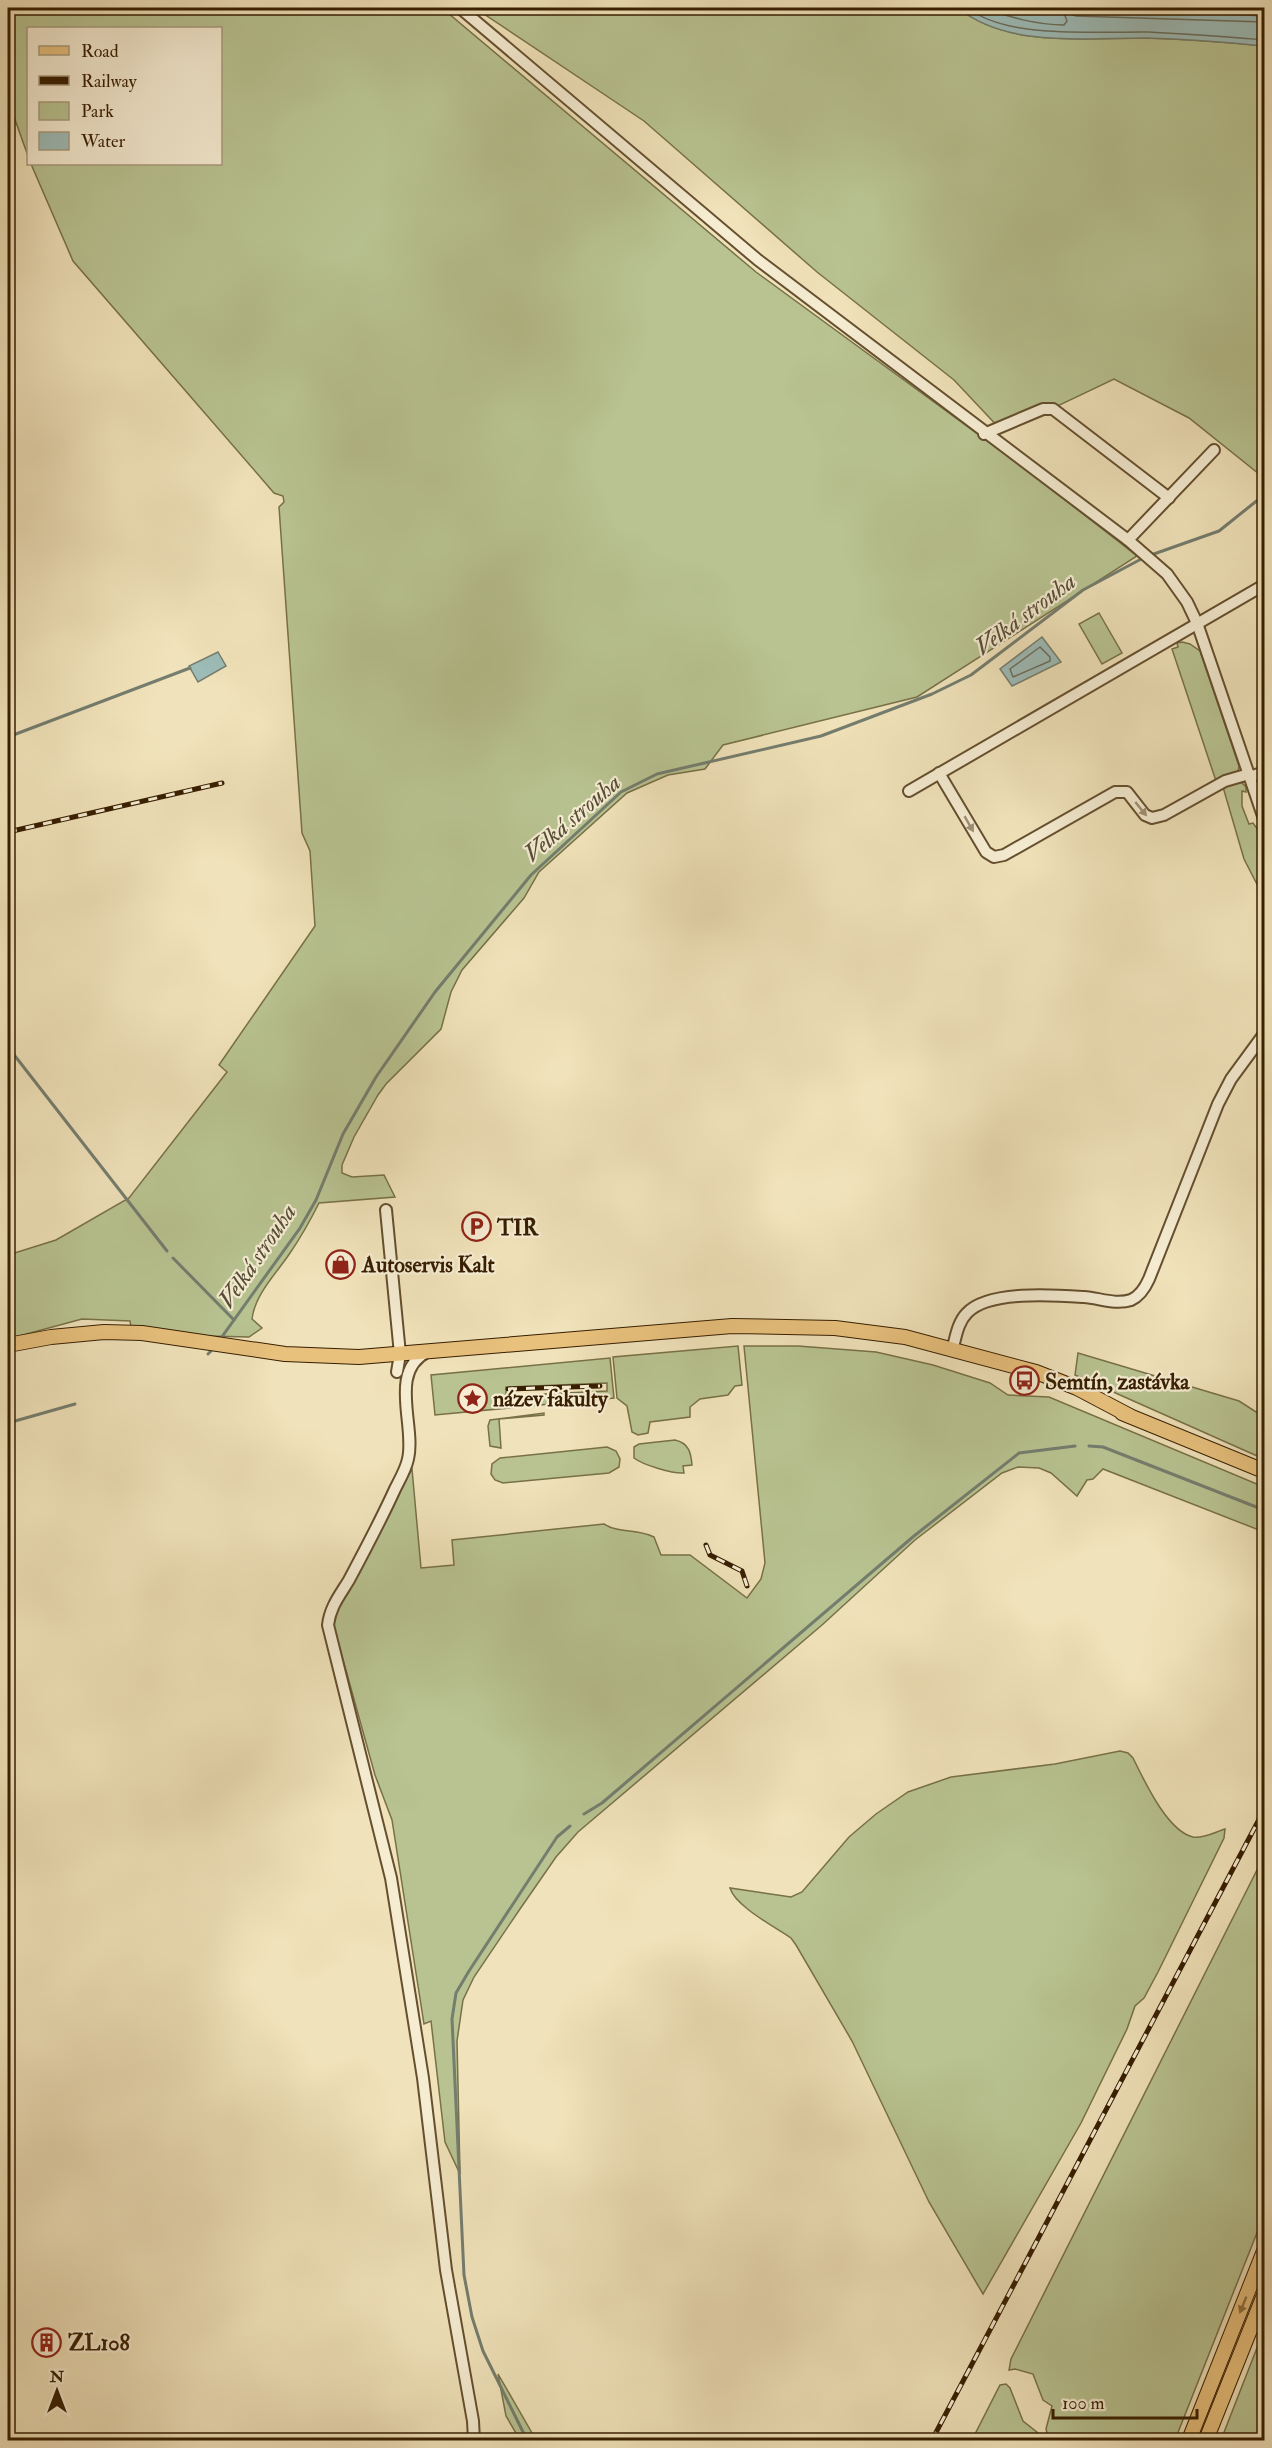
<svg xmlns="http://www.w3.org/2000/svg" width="1272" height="2448" font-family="'IM FELL Double Pica',serif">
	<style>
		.green { fill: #b8c391; stroke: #787048; stroke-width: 1.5; fill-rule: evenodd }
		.water { fill: #9dbcb8; stroke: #747d6e; stroke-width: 1.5 }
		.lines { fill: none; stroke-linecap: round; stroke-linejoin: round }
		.shore { stroke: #6a6d5c; stroke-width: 1.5 }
		.stream { stroke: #747d6e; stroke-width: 3 }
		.minor-casing { stroke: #654f2e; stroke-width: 14 }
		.major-casing { stroke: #371e00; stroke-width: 16 }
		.minor { stroke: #f5ecd2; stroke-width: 10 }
		.major { stroke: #e8c17d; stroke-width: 14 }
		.rail-casing { stroke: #371e00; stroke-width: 5 }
		.rail { stroke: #f5ecd2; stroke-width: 3; stroke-dasharray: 9; stroke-linecap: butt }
		.oneway { fill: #a08f74 }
		.oneway2 { fill: #90703e }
		.labels { text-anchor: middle; stroke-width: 4.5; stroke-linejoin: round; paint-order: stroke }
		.poi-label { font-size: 22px; font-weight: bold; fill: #371e00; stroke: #f5ecd2; text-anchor: start }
		.water-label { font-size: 24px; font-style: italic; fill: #564d37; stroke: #f5ecd2 }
	</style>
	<rect width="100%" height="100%" fill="#f0e2ba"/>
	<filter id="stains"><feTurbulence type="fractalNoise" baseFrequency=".00333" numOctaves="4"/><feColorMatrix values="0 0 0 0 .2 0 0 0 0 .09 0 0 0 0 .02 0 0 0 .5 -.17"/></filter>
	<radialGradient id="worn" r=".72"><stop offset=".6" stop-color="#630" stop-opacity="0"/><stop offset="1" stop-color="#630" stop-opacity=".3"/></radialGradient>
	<g class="green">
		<path d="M 8,8 L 442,8 L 756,272 L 1027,470 L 1137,556 L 917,697 L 723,745 L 705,769 L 668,775 L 627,793 L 539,872 L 524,898 L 462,970 L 451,992 L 441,1029 L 386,1084 L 378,1095 L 354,1137 L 342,1165 L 342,1173 L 352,1177 L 384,1175 L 395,1197 L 319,1203 C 310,1221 301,1237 290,1253 C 276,1274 255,1294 252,1319 L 262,1328 L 249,1337 L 209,1336 L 131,1327 L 130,1321 L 82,1319 L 8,1339 L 8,1255 L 56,1240 L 129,1198 L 227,1072 L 219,1065 L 315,926 L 310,851 L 302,833 L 279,507 L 284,502 L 283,496 L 274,493 L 73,261 L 31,164 L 220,164 L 220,28 L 28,28 L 28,156 L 8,100 Z"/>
		<path d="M 475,8 L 871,8 L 875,10 L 958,8 C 1008,48 1085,38 1145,38 C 1185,39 1225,42 1264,46 L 1264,478 L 1189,418 L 1114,379 L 1003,432 L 954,380 L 817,272 L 644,121 Z"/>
		<polygon points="1047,8 1264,8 1264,16 1159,11 1120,13"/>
		<polygon points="1099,613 1122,653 1102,664 1079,624"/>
		<polygon points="1182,642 1190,644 1200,651 1239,766 1238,772 1216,781 1172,649 1178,647 1177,643"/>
		<path d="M 1241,782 L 1246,787 L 1246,792 L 1242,791 L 1242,806 L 1249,824 L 1253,823 C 1270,843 1264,873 1264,898 L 1244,859 L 1223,787 Z"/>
		<polygon points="738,1346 742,1385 735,1386 728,1395 700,1399 690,1407 690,1417 650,1422 648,1433 638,1435 632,1432 627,1406 617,1398 613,1357"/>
		<path d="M 744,1346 L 798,1346 L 876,1352 L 933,1365 L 990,1383 L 1008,1395 L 1049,1397 L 1264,1487 L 1264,1532 L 1103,1469 L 1093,1479 L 1087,1480 L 1077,1496 L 1051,1473 L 1039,1468 L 1018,1467 L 1002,1473 L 915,1540 L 822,1625 L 578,1832 L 556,1857 L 520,1909 L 474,1977 L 463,2000 L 457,2041 L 460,2174 L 445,2142 L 431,2021 L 424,2024 L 392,1820 L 375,1775 L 332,1620 L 412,1469 L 421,1568 L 454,1565 L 452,1540 L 604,1524 C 620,1534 636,1528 654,1537 L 661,1555 L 690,1555 L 747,1598 L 761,1579 L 765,1563 Z"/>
		<polygon points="1078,1353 1239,1401 1264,1417 1264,1459 1075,1375"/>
		<path d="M 610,1358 L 614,1398 L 435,1415 L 431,1375 ZM 607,1383 L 607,1391 L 544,1394 L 542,1398 L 521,1401 L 520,1396 L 506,1397 L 506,1387 Z"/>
		<polygon points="544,1413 544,1415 499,1419 501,1448 490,1446 488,1426 490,1420"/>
		<path d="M 675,1440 C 689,1443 691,1453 692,1465 L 683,1466 L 684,1473 C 673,1474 643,1465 634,1458 L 634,1447 L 639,1444 Z"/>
		<polygon points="607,1447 616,1451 620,1459 619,1467 609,1473 503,1483 495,1480 491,1474 492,1464 500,1458"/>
		<path d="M 1120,1751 L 1128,1753 L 1133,1758 C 1144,1780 1167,1831 1193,1837 C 1203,1839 1215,1832 1225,1829 L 1224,1838 L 1158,1972 L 1144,1998 L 1135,2006 L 1127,2029 L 1081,2123 L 983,2294 L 929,2202 L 852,2041 L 796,1945 L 791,1938 C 775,1927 735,1906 730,1888 L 791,1897 L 802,1892 L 849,1837 L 876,1814 L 908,1792 L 951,1777 L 1055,1764 Z"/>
		<polygon points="1264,1856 1264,2215 1175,2440 1049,2440 1046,2429 1052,2406 1043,2400 1033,2374 1015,2369 1009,2370 1011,2359"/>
		<polygon points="1264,2330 1264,2440 1221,2440"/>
		<polygon points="498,2374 536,2440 520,2440 506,2416"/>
		<polygon points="1006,2384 1010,2388 1023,2421 1047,2440 972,2440 1000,2385"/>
	</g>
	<g class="water">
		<path d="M 958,8 L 1047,8 L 1120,13 L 1159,11 L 1264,16 L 1264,46 C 1225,42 1185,39 1145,38 C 1085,38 1008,48 958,8 Z"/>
		<polygon points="1042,637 1061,662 1012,686 1000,669"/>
		<polygon points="218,652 226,666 198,682 189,666"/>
	</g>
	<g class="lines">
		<g class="shore">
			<path d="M 968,8 C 1008,40 1099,31 1149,32 C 1187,34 1226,36 1264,40"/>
			<path d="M 983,8 C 1010,17 1036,25 1064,25 L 1067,21 L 1062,8"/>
			<polyline points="1069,8 1071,14 1076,16 1264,22"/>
			<polygon points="1040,647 1050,657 1050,661 1013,677 1010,669"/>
		</g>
		<g class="stream">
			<polyline points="1151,555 1219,531 1264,495"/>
			<polyline points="8,737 190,668"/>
			<polyline points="8,1047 167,1251"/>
			<polyline points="173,1258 234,1320"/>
			<polyline points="221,1338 300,1228 316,1200 343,1134 376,1077 435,992 531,875 621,792 657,774 821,736 932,694 971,675 1083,590 1145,557"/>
			<polyline points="208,1354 211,1351"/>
			<polyline points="8,1423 75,1404"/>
			<polyline points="1089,1446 1103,1447 1264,1510"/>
			<polyline points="584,1814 602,1803 914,1536 1019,1453 1075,1446"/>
			<polyline points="527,2440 483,2351 472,2317 464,2275 452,2019 456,1993 469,1971 557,1837 570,1826"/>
		</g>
		<defs>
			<g id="minor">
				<polyline points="460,8 758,260 1128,540 1167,574 1187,602 1197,623 1264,819"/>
				<polyline points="984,434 1043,409 1053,409 1169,498"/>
				<polyline points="1128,540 1214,450"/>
				<polyline points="939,773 986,852 994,857 1004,855 1115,792 1127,792 1145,815 1152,818 1164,815 1225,781 1249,774"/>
				<polyline points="1250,777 1264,772"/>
				<polyline points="909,791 1264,585"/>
				<polyline points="386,1210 400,1354 397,1372"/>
				<path d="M 953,1347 C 956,1336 958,1322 967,1313 C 988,1290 1055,1295 1084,1297 C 1099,1298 1116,1305 1131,1300 C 1140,1296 1145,1288 1149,1279 L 1218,1104 L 1231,1079 L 1264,1034"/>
				<path d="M 427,1352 C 388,1372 416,1426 408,1459 C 406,1469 400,1479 395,1489 C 381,1520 365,1550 349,1580 C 340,1595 330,1607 328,1625 L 391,1878 L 423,2078 L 446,2270 L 473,2421 L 474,2440"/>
			</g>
			<g id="major">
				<polyline points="8,1345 51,1337 104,1332 142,1333 285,1354 359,1357 732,1326 835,1328 905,1337 1036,1372 1077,1388 1130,1416"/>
				<polyline points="1122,1413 1264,1471"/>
				<polyline points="1189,2440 1264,2251"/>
				<polyline points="1206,2440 1264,2295"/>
			</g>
		</defs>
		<use href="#minor" class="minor-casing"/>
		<use href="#major" class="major-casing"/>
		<use href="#minor" class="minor"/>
		<use href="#major" class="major"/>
		<defs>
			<g id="rail">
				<polyline points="8,832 222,783"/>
				<polyline points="508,1389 600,1386"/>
				<polyline points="706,1545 710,1555 742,1571 747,1586"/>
				<polyline points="932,2440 1264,1810"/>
			</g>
		</defs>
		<use href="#rail" class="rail-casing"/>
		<use href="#rail" class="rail"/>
	</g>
	<defs><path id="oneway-solid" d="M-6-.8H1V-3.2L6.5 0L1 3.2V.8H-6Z" transform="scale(1.5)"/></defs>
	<g class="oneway">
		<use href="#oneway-solid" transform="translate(1141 809) rotate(51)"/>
		<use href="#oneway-solid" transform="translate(969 824) rotate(60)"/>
	</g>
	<use class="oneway2" href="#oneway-solid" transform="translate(1243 2305) rotate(112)"/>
	<defs>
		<symbol id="parking-ring" viewBox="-11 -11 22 22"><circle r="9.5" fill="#f5ecd2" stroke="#8f2418" stroke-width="1.5"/><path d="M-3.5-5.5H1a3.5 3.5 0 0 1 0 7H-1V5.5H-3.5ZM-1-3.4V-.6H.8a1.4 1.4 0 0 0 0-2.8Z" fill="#8f2418"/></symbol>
		<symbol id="shop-ring" viewBox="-11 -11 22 22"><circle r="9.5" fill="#f5ecd2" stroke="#8f2418" stroke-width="1.5"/><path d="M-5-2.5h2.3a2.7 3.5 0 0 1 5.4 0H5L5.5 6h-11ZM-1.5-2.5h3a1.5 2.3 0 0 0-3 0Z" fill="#8f2418"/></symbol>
		<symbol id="bus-ring" viewBox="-11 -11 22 22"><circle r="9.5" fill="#f5ecd2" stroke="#8f2418" stroke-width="1.5"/><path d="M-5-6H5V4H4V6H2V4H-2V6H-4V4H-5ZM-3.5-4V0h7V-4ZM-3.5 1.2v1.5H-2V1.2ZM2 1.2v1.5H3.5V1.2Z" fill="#8f2418"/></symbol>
		<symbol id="sight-ring" viewBox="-11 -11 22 22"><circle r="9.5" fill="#f5ecd2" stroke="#8f2418" stroke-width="1.5"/><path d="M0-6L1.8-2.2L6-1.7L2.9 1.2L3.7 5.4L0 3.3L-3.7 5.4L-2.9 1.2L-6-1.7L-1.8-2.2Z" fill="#8f2418"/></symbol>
		<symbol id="building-ring" viewBox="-11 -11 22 22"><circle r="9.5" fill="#f5ecd2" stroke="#8f2418" stroke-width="1.5"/><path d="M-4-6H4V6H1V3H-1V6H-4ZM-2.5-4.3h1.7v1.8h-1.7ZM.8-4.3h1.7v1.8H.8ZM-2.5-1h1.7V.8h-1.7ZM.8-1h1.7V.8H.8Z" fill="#8f2418"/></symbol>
	</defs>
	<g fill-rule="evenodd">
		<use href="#parking-ring" x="460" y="1210" width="33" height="33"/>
		<use href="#shop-ring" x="324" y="1248" width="33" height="33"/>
		<use href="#bus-ring" x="1008" y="1364" width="33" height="33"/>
		<use href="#sight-ring" x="456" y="1382" width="33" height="33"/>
		<use href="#building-ring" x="30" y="2326" width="33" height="33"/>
	</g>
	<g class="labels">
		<g class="poi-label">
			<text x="497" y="1235">TIR</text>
			<text x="362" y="1272">Autoservis Kalt</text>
			<text x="1045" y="1389">Semtín, zastávka</text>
			<text x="493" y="1406">název fakulty</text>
			<text x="68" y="2350">ZL108</text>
		</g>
		<g class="water-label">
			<text transform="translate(1025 614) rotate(-37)" y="8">Velká strouha</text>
			<text transform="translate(572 818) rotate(-41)" y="8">Velká strouha</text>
			<text transform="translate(257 1256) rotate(-56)" y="8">Velká strouha</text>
		</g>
	</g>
	<rect width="1272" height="2448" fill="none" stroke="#f0e2ba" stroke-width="30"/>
	<rect x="9" y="9" width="1254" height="2430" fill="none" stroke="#371e00" stroke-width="3"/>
	<rect x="15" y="15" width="1242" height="2418" fill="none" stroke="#371e00" stroke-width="1.5"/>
	<rect x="27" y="27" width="195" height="138" fill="#f5ecd2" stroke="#a99a7e" stroke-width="1.5"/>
	<rect x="39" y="46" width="30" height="9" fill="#e8c17d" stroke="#a99a7e" stroke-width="1.5"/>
	<text x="81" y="57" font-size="18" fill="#371e00">Road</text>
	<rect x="39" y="76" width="30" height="9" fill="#371e00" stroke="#a99a7e" stroke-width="1.5"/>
	<text x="81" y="87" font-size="18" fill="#371e00">Railway</text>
	<rect x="39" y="102" width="30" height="18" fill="#b8c391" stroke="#a99a7e" stroke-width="1.5"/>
	<text x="81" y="117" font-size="18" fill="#371e00">Park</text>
	<rect x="39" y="132" width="30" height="18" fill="#9dbcb8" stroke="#a99a7e" stroke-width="1.5"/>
	<text x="81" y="147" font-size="18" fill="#371e00">Water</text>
	<g transform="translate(57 2391)" stroke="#f5ecd2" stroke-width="4.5" paint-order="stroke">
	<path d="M0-4.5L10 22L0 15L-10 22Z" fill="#371e00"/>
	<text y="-9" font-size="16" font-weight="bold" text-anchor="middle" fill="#371e00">N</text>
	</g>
	<path d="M1053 2409v9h144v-9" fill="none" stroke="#371e00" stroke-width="3"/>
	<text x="1062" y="2409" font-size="18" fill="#371e00" stroke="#f5ecd2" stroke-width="4.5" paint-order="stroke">100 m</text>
	<rect width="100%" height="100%" filter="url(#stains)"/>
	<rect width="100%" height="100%" fill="url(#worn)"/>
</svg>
